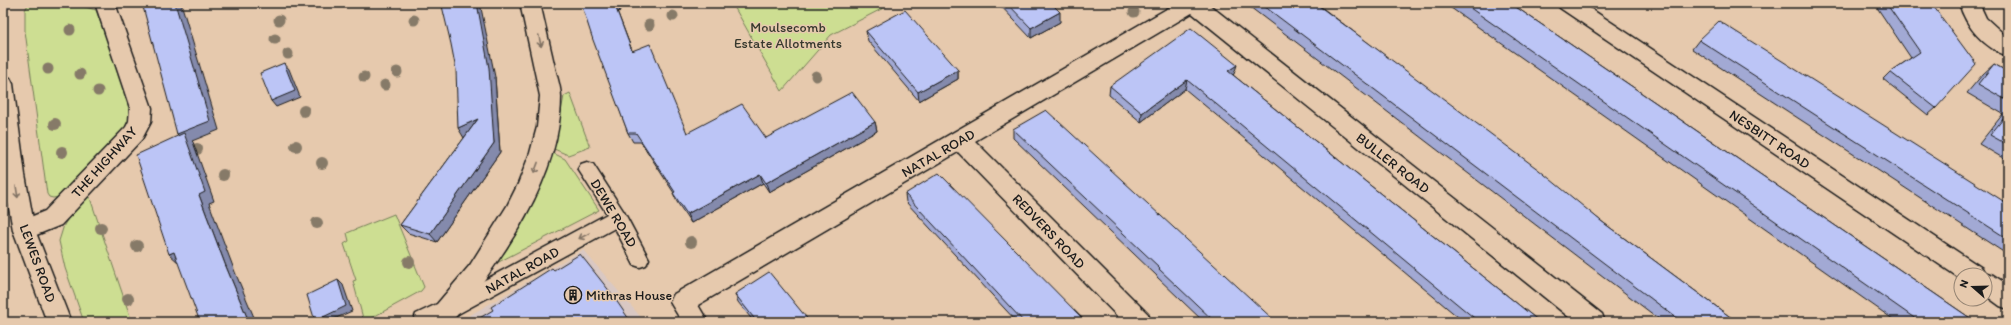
<svg xmlns="http://www.w3.org/2000/svg" width="2011" height="325" font-family="Itim,sans-serif">
	<style>
		.built { fill: #d9c8c3 }
		.green { fill: #cdde92; stroke: #747d57 }
		.lines { fill: none; stroke-linecap: round; stroke-linejoin: round }
		.service-casing { stroke: #1c1c1c; stroke-width: 3 }
		.minor-casing { stroke: #1c1c1c; stroke-width: 3 }
		.primary-casing { stroke: #1c1c1c; stroke-width: 3 }
		.service { fill: #e6c9ad; fill-rule: evenodd }
		.minor { fill: #e6c9ad; fill-rule: evenodd }
		.primary { fill: #e6c9ad; fill-rule: evenodd }
		.tree { fill: #867a67 }
		.wall { fill: #a2a9d4; stroke: #1c1c1c }
		.shaded-wall { fill: #848aac; stroke: #1c1c1c }
		.building { fill: #bcc5f6; stroke: #1c1c1c }
		.oneway { stroke: #817264 }
		.labels { text-anchor: middle; stroke-width: 3; stroke-linejoin: round; paint-order: stroke }
		.park-label { font-size: 14px; fill: #37392e; stroke: #e6c9ad }
		.street-label { font-size: 14px; fill: #1c1c1c; stroke: #e6c9ad }
		.poi-label { font-size: 14px; fill: #1c1c1c; stroke: #e6c9ad; text-anchor: start }
	</style>
	<rect width="100%" height="100%" fill="#e6c9ad"/>
	<filter id="ink" filterUnits="userSpaceOnUse"><feTurbulence type="fractalNoise" baseFrequency=".025" numOctaves="2"/><feDisplacementMap in="SourceGraphic" scale="8" xChannelSelector="R" yChannelSelector="G"/><feConvolveMatrix kernelMatrix="1 2 1 2 8 2 1 2 1" color-interpolation-filters="sRGB"/></filter>
	<g filter="url(#ink)">
		<polygon class="built" points="583,250 645,322 458,322"/>
		<g class="green">
			<polygon points="29,3 71,3 96,10 133,109 131,122 60,197 53,198 49,197 47,194 25,31 25,10"/>
			<polygon points="732,3 893,3 831,35 782,91"/>
			<polygon points="570,93 590,147 568,155 554,149 564,96"/>
			<polygon points="551,152 565,159 599,210 491,266"/>
			<polygon points="89,195 132,322 84,322 65,268 59,241 64,225 69,217"/>
			<polygon points="394,214 424,287 421,291 364,322 353,281 356,280 344,244 349,241 347,233"/>
		</g>
		<g class="lines">
			<defs>
				<polygon id="service" points="587,162 593,164 624,212 649,259 646,265 640,267 634,265 615,228 458,314 451,316 444,314 442,308 444,302 607,214 578,169 581,164"/>
				<g id="minor">
					<polygon points="95,3 115,3 152,108 151,122 142,139 61,225 24,240 16,237 13,230 16,223 45,211 126,127 129,121 130,108"/>
					<path d="M 520,3 L 540,3 C 545,25 550,46 555,68 C 557,77 561,88 561,97 C 561,178 502,260 453,320 L 449,322 L 413,322 L 416,314 L 437,304 L 470,265 L 507,206 L 518,184 L 530,153 L 537,127 L 540,96 Z"/>
					<polygon points="1177,3 1207,3 1602,314 1605,322 1575,322 1192,13 975,141 1148,314 1151,322 1123,322 958,152 698,305 708,322 682,322 670,302 674,294"/>
					<polygon points="1557,3 1582,3 1982,268 1984,272 1993,275 2008,285 2008,309 2000,306 1985,295 1985,275 1961,275 1961,279 1560,8"/>
					<path d="M 1959,3 L 1979,3 L 1986,18 L 2008,38 L 2008,56 C 1984,48 1966,27 1959,3 Z"/>
				</g>
				<polygon id="primary" points="3,76 10,78 13,84 25,175 35,230 71,322 47,322 13,230 3,175"/>
			</defs>
			<use href="#service" class="service-casing"/>
			<use href="#minor" class="minor-casing"/>
			<use href="#primary" class="primary-casing"/>
			<use href="#service" class="service"/>
			<use href="#minor" class="minor"/>
			<use href="#primary" class="primary"/>
		</g>
		<g class="tree">
			<circle cx="1134" cy="12" r="5.5"/>
			<circle cx="673" cy="16" r="5.5"/>
			<circle cx="279" cy="20" r="5.5"/>
			<circle cx="414" cy="20" r="5.5"/>
			<circle cx="649" cy="25" r="5.5"/>
			<circle cx="70" cy="30" r="5.5"/>
			<circle cx="275" cy="39" r="5.5"/>
			<circle cx="288" cy="54" r="5.5"/>
			<circle cx="48" cy="69" r="5.5"/>
			<circle cx="397" cy="72" r="5.5"/>
			<circle cx="80" cy="74" r="5.5"/>
			<circle cx="816" cy="76" r="5.5"/>
			<circle cx="364" cy="77" r="5.5"/>
			<circle cx="385" cy="85" r="5.5"/>
			<circle cx="98" cy="91" r="5.5"/>
			<circle cx="304" cy="111" r="6"/>
			<circle cx="55" cy="124" r="6"/>
			<circle cx="296" cy="146" r="6"/>
			<circle cx="197" cy="149" r="6"/>
			<circle cx="62" cy="152" r="6"/>
			<circle cx="322" cy="163" r="6"/>
			<circle cx="223" cy="175" r="6"/>
			<circle cx="317" cy="223" r="6"/>
			<circle cx="101" cy="228" r="6"/>
			<circle cx="691" cy="242" r="6"/>
			<circle cx="137" cy="246" r="6"/>
			<circle cx="409" cy="262" r="6"/>
			<circle cx="128" cy="299" r="6"/>
		</g>
		<g class="wall">
			<polygon points="581,3 620,11 617,12 632,51 687,133 766,138 875,122 877,131 769,192 763,183 691,223 677,202 673,193 674,193 641,142 633,142 628,133"/>
			<polygon points="998,3 1051,3 1060,22 1031,38"/>
			<polygon points="1251,3 1323,3 1320,6 1601,221 1737,322 1663,322 1250,7"/>
			<polygon points="1444,3 1510,3 1976,322 1897,322"/>
			<polygon points="1874,3 1931,3 1936,108 1928,115 1883,79 1890,72 1911,58"/>
			<polygon points="866,31 958,70 958,79 919,101 868,41"/>
			<polygon points="1699,40 2008,204 2008,255 1692,49"/>
			<polygon points="1994,64 2008,72 2008,161 1979,144 2003,114 1967,93 1983,74"/>
			<polygon points="1234,74 1233,75 1540,322 1464,322 1185,89 1141,122 1109,95 1110,86"/>
			<polygon points="495,77 500,152 437,242 408,233 400,225 464,138"/>
			<polygon points="1013,129 1276,322 1204,322 1157,277 1157,276 1013,138"/>
			<polygon points="905,194 1086,322 1017,322 906,202"/>
			<polygon points="735,294 810,322 754,322 738,302"/>
		</g>
		<g class="shaded-wall">
			<polygon points="175,3 181,3 219,130 192,141 193,142 214,201 209,203 235,272 256,322 249,322 225,264 199,195 187,143 177,134"/>
			<polygon points="477,3 480,3 495,77 500,152 437,242 430,234 494,143"/>
			<polygon points="614,3 618,3 620,11 617,12 636,61"/>
			<polygon points="1314,3 1323,3 1323,4 1311,12"/>
			<polygon points="1060,12 1060,22 1031,38 1031,28"/>
			<polygon points="284,63 289,69 300,97 276,107 271,101"/>
			<polygon points="1237,65 1234,74 1226,81 1228,71"/>
			<polygon points="958,70 958,79 919,101 918,92"/>
			<polygon points="1187,80 1185,89 1141,122 1142,113"/>
			<polygon points="478,119 464,138 458,128"/>
			<polygon points="875,122 877,131 769,192 766,183"/>
			<polygon points="760,174 763,183 691,223 687,214"/>
			<polygon points="174,252 179,263 169,254"/>
			<polygon points="338,280 343,285 352,311 327,322 316,322 315,321"/>
		</g>
		<g class="building">
			<polygon points="142,3 175,3 210,121 177,134"/>
			<polygon points="441,3 477,3 489,68 494,143 430,234 400,225 478,119 458,128 456,70 451,44 442,6"/>
			<polygon points="581,3 614,3 632,51 650,44 687,133 742,104 766,138 852,92 875,122 766,183 760,174 687,214 673,193 675,192 636,133 628,133 593,40"/>
			<polygon points="1007,3 1051,3 1060,12 1031,28"/>
			<polygon points="1260,3 1315,3 1539,170 1601,221 1737,322 1682,322"/>
			<polygon points="1463,3 1510,3 1976,322 1920,322"/>
			<polygon points="1886,3 1931,3 1976,64 1936,108 1890,72 1920,52"/>
			<polygon points="905,10 958,70 918,92 866,31"/>
			<polygon points="1719,21 2008,204 2008,239 1699,40"/>
			<polygon points="1191,28 1237,65 1228,71 1540,322 1479,322 1187,80 1142,113 1110,86"/>
			<polygon points="284,63 295,91 271,101 260,73"/>
			<polygon points="1994,64 2008,72 2008,101 1978,84"/>
			<polygon points="1046,110 1276,322 1215,322 1159,269 1160,268 1013,129"/>
			<polygon points="2008,113 2008,145 1990,135"/>
			<polygon points="184,133 205,192 199,195 225,264 249,322 200,322 174,252 169,254 136,155"/>
			<polygon points="939,173 1086,322 1024,322 905,194"/>
			<polygon points="580,254 611,293 631,322 473,322 493,310 491,307 552,268 554,270"/>
			<polygon points="769,272 810,322 757,322 735,294"/>
			<polygon points="338,280 346,306 315,321 307,295"/>
		</g>
		<defs><path id="oneway-shaft" d="M-6 0H5M1.5-3L5.5 0L1.5 3" fill="none" stroke-width="1.6" stroke-linecap="round" stroke-linejoin="round"/></defs>
		<g class="oneway">
			<use href="#oneway-shaft" transform="translate(540 41) rotate(78)"/>
			<use href="#oneway-shaft" transform="translate(536 168) rotate(111)"/>
			<use href="#oneway-shaft" transform="translate(17 192) rotate(81)"/>
			<use href="#oneway-shaft" transform="translate(584 236) rotate(152)"/>
		</g>
	</g>
	<defs>
		<symbol id="building-ring" viewBox="-11 -11 22 22"><circle r="9.5" fill="#e6c9ad" stroke="#1c1c1c" stroke-width="1.5"/><path d="M-4-6H4V6H1V3H-1V6H-4ZM-2.5-4.3h1.7v1.8h-1.7ZM.8-4.3h1.7v1.8H.8ZM-2.5-1h1.7V.8h-1.7ZM.8-1h1.7V.8H.8Z" fill="#1c1c1c"/></symbol>
	</defs>
	<g fill-rule="evenodd">
		<use href="#building-ring" x="563" y="285" width="20" height="20"/>
	</g>
	<g class="labels">
		<g class="park-label">
			<text x="788" y="32">Moulsecomb<tspan x="788" dy="16">Estate Allotments</tspan></text>
		</g>
		<g class="street-label">
			<text transform="translate(1770 139) rotate(34)" y="5">NESBITT ROAD</text>
			<text transform="translate(938 153) rotate(-30)" y="5">NATAL ROAD</text>
			<text transform="translate(104 162) rotate(-48)" y="5">THE HIGHWAY</text>
			<text transform="translate(1393 163) rotate(38)" y="5">BULLER ROAD</text>
			<text transform="translate(614 213) rotate(59)" y="5">DEWE ROAD</text>
			<text transform="translate(1049 231) rotate(46)" y="5">REDVERS ROAD</text>
			<text transform="translate(38 263) rotate(70)" y="5">LEWES ROAD</text>
			<text transform="translate(522 270) rotate(-29)" y="5">NATAL ROAD</text>
		</g>
		<g class="poi-label">
			<text x="586" y="300">Mithras House</text>
		</g>
	</g>
	<rect width="2011" height="325" fill="none" stroke="#e6c9ad" stroke-width="16"/>
	<rect x="8" y="8" width="1995" height="309" fill="none" stroke="#1c1c1c" stroke-width="1.5" filter="url(#ink)"/>
	<g transform="translate(1973 287) rotate(290)"><circle r="19" fill="#e6c9ad" stroke="#958473"/>
	<path d="M0-3L7 15L0 10L-7 15Z" fill="#1c1c1c"/>
	<text y="-6" font-size="11" font-weight="bold" text-anchor="middle" fill="#1c1c1c">N</text>
	</g>
</svg>
